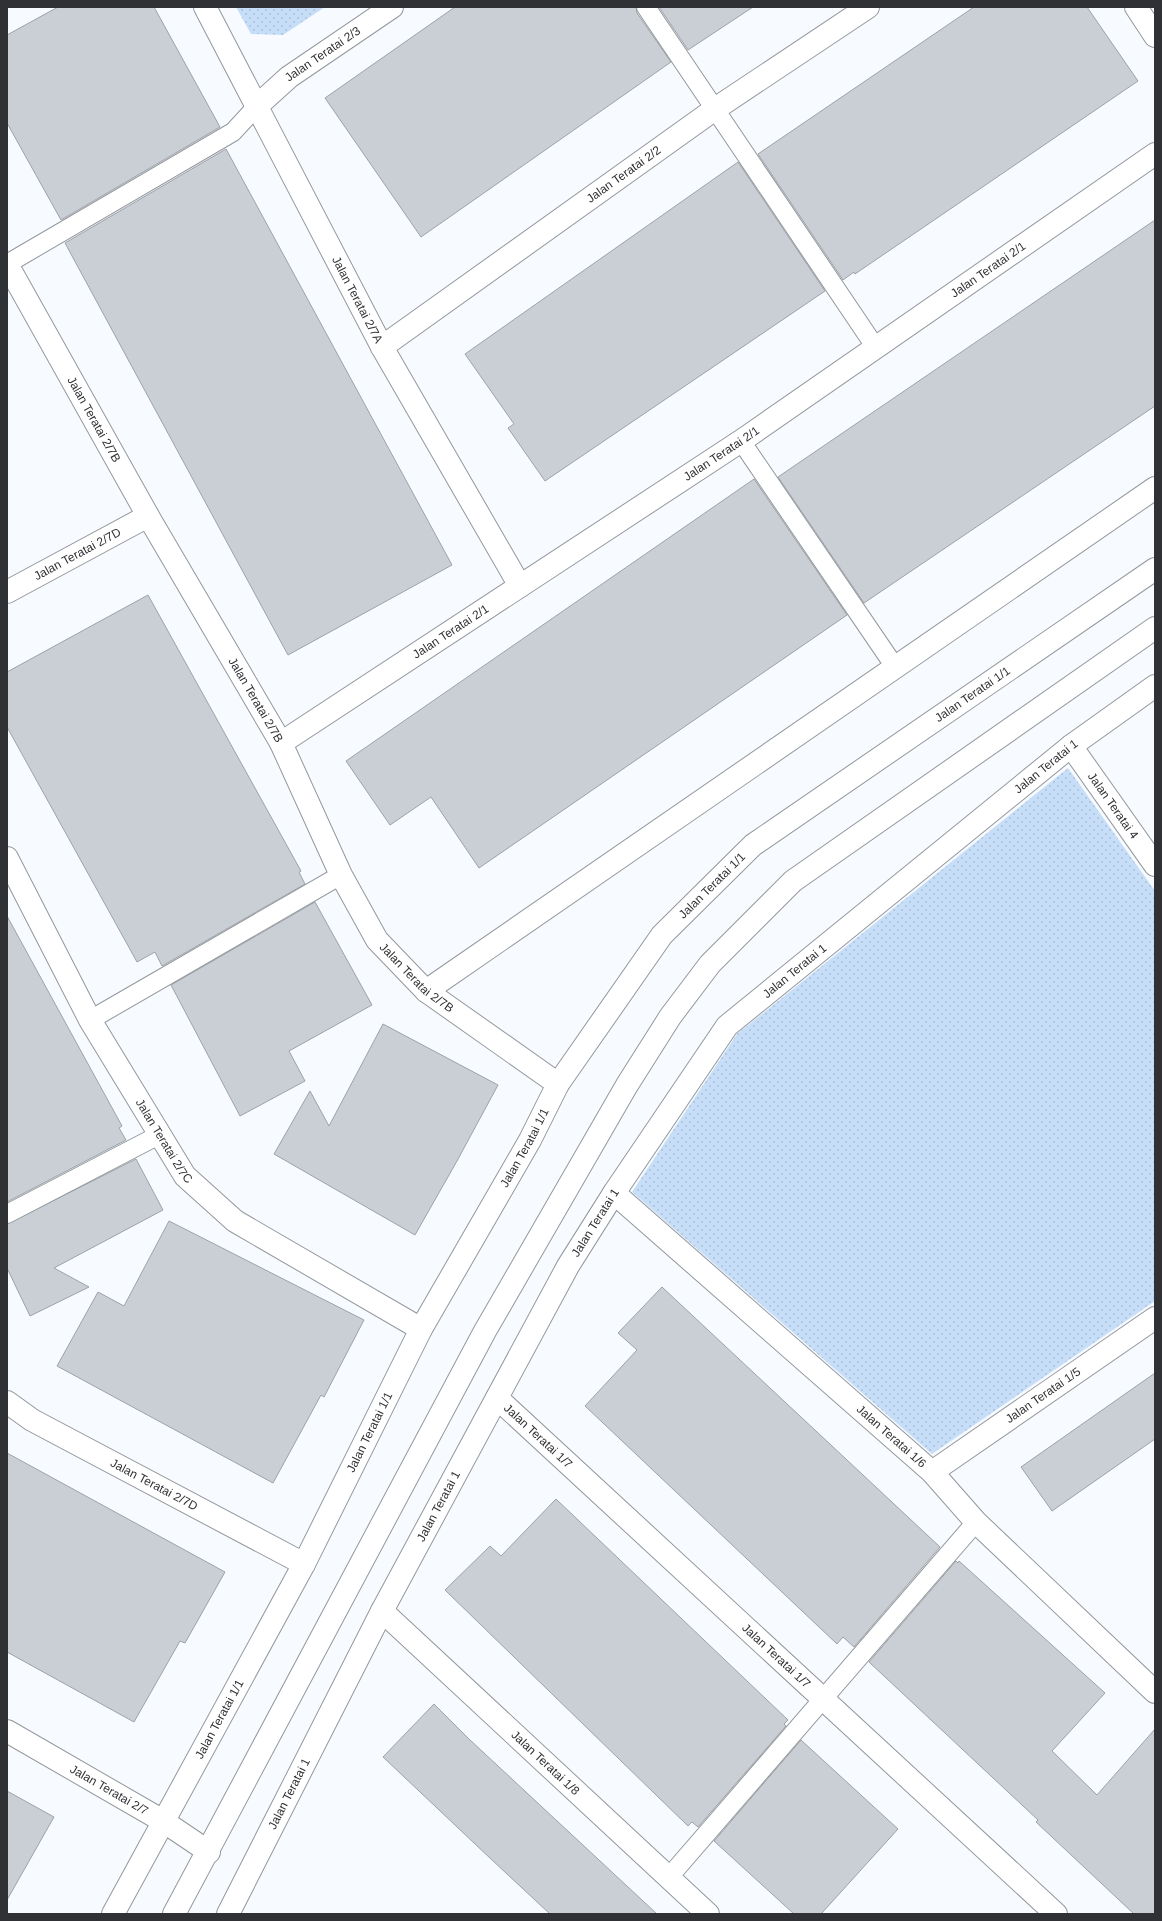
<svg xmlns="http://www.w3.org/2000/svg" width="1162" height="1921" font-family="Arial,sans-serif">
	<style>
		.park { fill: url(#park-dots) }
		.building { fill: #cacfd5; stroke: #9da2a8 }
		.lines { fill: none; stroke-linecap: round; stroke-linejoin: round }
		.lane-casing { stroke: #93989d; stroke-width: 20 }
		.street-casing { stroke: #93989d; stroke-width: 24 }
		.secondary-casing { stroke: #93989d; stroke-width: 24 }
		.lane { stroke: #fff; stroke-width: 18 }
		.street { stroke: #fff; stroke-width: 22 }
		.secondary { stroke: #fff; stroke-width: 22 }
		.labels { text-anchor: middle; stroke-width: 4; stroke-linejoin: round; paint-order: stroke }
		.street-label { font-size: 12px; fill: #303134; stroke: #fff }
	</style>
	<defs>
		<pattern id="park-dots" width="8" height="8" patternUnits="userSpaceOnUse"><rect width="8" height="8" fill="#c7def9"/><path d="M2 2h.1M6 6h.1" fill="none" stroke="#abbfd6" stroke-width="1.8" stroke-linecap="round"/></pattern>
	</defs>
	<rect width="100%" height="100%" fill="#f7fafe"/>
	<g class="park">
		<polygon points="236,7 325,7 283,35 251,34"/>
		<polygon points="1068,768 1155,891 1155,1301 932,1454 632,1192 737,1034"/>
	</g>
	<g class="building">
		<polygon points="58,7 154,7 220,127 61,220 7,123 7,35"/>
		<polygon points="455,7 636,7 637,13 671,62 421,237 325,98"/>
		<polygon points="659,7 753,7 688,50"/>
		<polygon points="974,7 1087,7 1138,81 855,274 854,272 843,280 758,154"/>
		<polygon points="226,149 452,565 288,655 65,243"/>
		<polygon points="738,162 825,291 545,481 508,428 514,424 465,354"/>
		<polygon points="1155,220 1155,406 864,603 778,477"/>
		<polygon points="754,479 847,615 479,868 431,797 390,825 346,761"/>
		<polygon points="148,595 301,871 299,872 305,884 162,966 155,952 137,962 7,727 7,672"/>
		<polygon points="315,902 372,1005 289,1051 305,1081 240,1116 171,985"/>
		<polygon points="7,916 122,1126 119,1128 126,1140 7,1202"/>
		<polygon points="383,1024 498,1085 457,1161 415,1235 274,1154 310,1091 329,1126"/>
		<polygon points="136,1159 163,1210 54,1268 89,1287 30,1316 7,1268 7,1224"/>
		<polygon points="169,1221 364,1320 324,1397 321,1395 273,1483 57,1366 98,1292 124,1306"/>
		<polygon points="662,1287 940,1547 854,1647 843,1637 837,1644 585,1406 637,1350 618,1333"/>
		<polygon points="1155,1373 1155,1439 1052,1511 1021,1467"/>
		<polygon points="7,1453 225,1572 185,1643 180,1641 134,1722 7,1652"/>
		<polygon points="556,1499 788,1720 784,1724 786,1726 698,1827 692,1822 688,1826 445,1590 490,1546 501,1556"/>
		<polygon points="956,1561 958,1563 959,1561 1105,1693 1052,1751 1097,1795 1155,1729 1155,1914 1134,1914 1036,1822 1038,1820 869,1662"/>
		<polygon points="434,1704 469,1739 657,1914 550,1914 492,1860 383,1757"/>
		<polygon points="801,1740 898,1829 821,1914 794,1914 714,1841"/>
		<polygon points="7,1791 54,1817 7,1900"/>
	</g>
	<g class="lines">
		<defs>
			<g id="lane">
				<polyline points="646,7 876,348"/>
				<polyline points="7,264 233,132 257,106"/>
				<polyline points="741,441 895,667"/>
				<polyline points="90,1020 341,875"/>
				<polyline points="7,1214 159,1135"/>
				<polyline points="669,1877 976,1522"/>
			</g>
			<g id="street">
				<path id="s1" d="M 205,7 L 382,347 L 520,586"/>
				<polyline points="1136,7 1155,36"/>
				<path id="s2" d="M 257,106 L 289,77 L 392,7"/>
				<path id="s3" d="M 7,264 L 148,516 L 281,743 L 341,875 L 377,940 L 426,991 L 558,1084"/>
				<path id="s4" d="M 382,347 L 715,109 L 868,7"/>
				<path id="s5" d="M 7,592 L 148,516"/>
				<path id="s6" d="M 281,743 L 741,441 L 1155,154"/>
				<path id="s7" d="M 1071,746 L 1155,865"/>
				<path id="s8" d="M 7,858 L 90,1020 L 185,1176 L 235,1221 L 421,1329"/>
				<polyline points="426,991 1155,488"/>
				<path id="s9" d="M 614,1193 L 932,1472 L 976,1522 L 1155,1692"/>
				<path id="s10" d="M 497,1398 L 1056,1914"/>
				<path id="s11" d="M 7,1402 L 32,1420 L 304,1564"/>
				<path id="s12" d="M 932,1472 L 1155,1318"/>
				<path id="s13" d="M 382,1611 L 708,1914"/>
				<path id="s14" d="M 7,1731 L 163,1821 L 209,1852"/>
				<path id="s15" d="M 228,1914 L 382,1611 L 568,1266 L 614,1193 L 727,1026 L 1071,746 L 1155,686"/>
			</g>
			<g id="secondary">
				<path id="s16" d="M 113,1914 L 304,1564 L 421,1329 L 530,1140 L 558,1084 L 662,935 L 753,845 L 1155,569"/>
				<polyline points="174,1914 485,1331 627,1085 670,1017 710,964 793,881 1155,628"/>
			</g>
		</defs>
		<use href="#lane" class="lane-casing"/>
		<use href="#street" class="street-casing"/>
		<use href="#secondary" class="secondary-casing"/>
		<use href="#lane" class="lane"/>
		<use href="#street" class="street"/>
		<use href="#secondary" class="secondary"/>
	</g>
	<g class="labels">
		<g class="street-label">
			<text dy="4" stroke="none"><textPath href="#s2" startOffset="84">Jalan Teratai 2/3</textPath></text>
			<text dy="4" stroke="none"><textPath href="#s4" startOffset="297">Jalan Teratai 2/2</textPath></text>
			<text dy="4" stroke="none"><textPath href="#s6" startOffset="851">Jalan Teratai 2/1</textPath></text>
			<text dy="4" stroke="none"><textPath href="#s1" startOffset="330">Jalan Teratai 2/7A</textPath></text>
			<text dy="4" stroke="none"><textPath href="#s3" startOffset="178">Jalan Teratai 2/7B</textPath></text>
			<text dy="4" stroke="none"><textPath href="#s6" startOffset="527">Jalan Teratai 2/1</textPath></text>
			<text dy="4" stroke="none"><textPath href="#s5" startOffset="80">Jalan Teratai 2/7D</textPath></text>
			<text dy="4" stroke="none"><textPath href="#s6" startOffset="203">Jalan Teratai 2/1</textPath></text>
			<text dy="4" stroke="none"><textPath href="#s16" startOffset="1518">Jalan Teratai 1/1</textPath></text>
			<text dy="4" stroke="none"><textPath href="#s3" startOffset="502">Jalan Teratai 2/7B</textPath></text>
			<text dy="4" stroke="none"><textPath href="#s15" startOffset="1431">Jalan Teratai 1</textPath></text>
			<text dy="4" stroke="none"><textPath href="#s7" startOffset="73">Jalan Teratai 4</textPath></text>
			<text dy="4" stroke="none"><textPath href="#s16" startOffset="1194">Jalan Teratai 1/1</textPath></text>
			<text dy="4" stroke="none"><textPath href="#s15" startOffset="1107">Jalan Teratai 1</textPath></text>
			<text dy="4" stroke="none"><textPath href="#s3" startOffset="826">Jalan Teratai 2/7B</textPath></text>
			<text dy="4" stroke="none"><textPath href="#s8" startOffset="324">Jalan Teratai 2/7C</textPath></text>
			<text dy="4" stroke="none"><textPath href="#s16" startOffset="870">Jalan Teratai 1/1</textPath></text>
			<text dy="4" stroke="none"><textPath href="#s15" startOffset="783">Jalan Teratai 1</textPath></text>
			<text dy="4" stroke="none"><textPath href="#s12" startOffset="135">Jalan Teratai 1/5</textPath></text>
			<text dy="4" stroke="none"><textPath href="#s16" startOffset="546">Jalan Teratai 1/1</textPath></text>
			<text dy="4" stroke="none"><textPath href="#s10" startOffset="56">Jalan Teratai 1/7</textPath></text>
			<text dy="4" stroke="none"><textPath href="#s9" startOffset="369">Jalan Teratai 1/6</textPath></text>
			<text dy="4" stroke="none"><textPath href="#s11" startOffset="169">Jalan Teratai 2/7D</textPath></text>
			<text dy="4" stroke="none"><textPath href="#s15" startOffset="459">Jalan Teratai 1</textPath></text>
			<text dy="4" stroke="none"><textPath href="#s10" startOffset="380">Jalan Teratai 1/7</textPath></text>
			<text dy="4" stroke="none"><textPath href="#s16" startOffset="222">Jalan Teratai 1/1</textPath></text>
			<text dy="4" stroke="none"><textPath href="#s13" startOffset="223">Jalan Teratai 1/8</textPath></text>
			<text dy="4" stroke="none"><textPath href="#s14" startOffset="118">Jalan Teratai 2/7</textPath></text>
			<text dy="4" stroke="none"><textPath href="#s15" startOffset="135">Jalan Teratai 1</textPath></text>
		</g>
	</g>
	<rect width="1162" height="1921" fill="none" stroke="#303134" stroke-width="16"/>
</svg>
